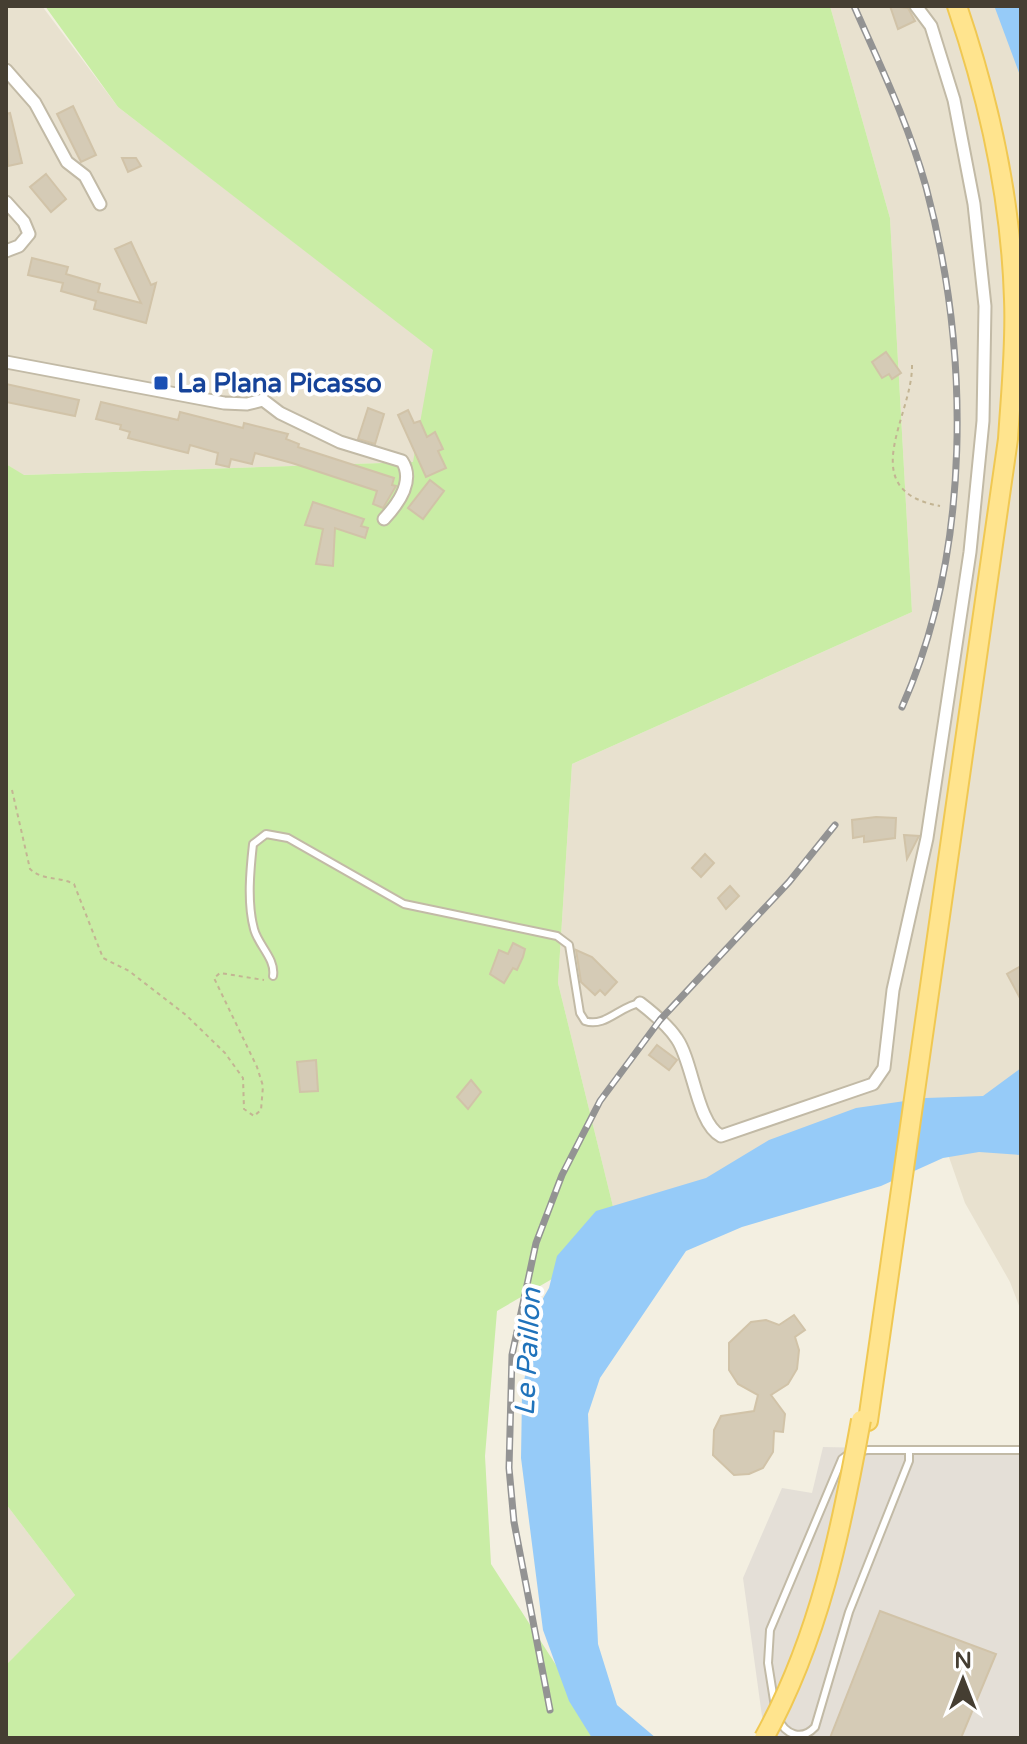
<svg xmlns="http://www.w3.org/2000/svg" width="1027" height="1744" font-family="'Varela Round',sans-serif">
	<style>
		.residential { fill: #e8e1cf }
		.industrial { fill: #e4dfd7 }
		.green { fill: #c9eda5 }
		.water { fill: #96cbf8 }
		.building { fill: #d5cbb6; stroke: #d1c3a8; stroke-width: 2 }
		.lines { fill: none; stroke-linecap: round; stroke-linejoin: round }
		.service-casing { stroke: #c2baa6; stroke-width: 10 }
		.minor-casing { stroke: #c2baa6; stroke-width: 15 }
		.primary-casing { stroke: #f0c852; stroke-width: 22 }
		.path { stroke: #c3b493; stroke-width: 2; stroke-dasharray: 4 4; stroke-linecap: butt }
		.service { stroke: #fff; stroke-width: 6 }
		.minor { stroke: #fff; stroke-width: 11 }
		.primary { stroke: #ffe48e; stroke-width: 18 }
		.rail-casing { stroke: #939393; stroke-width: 7 }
		.rail { stroke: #fff; stroke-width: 4; stroke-dasharray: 12; stroke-linecap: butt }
		.primary-bridge-casing { stroke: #f0c852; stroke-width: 22; stroke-linecap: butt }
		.primary-bridge { stroke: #ffe48e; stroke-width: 18 }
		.transit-dot { fill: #1a4fb4; stroke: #fff; stroke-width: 3 }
		.labels { text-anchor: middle; stroke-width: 8; stroke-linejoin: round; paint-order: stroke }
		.transit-label { font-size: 26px; font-weight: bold; fill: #164399; stroke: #fff; text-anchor: start }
		.water-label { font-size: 28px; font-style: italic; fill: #2073bb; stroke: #fff }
	</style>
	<rect width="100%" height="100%" fill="#f3efe1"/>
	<g class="residential">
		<polygon points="6,6 42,6 118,107 434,350 414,462 23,475 6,464"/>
		<polygon points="830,6 1021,6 1021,1311 1010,1282 965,1203 943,1140 621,1239 558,983 572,764 912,612 890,218"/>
		<polygon points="6,1504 75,1595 6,1665"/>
	</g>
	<polygon class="industrial" points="823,1447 1021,1451 1021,1738 765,1738 743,1578 782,1488 812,1493"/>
	<polygon class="green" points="45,6 830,6 890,218 912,612 572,764 558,983 621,1239 497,1311 485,1456 491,1564 603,1738 6,1738 6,1665 75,1595 6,1504 6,464 24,475 413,462 433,350 118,107"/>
	<g class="water">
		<polygon points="994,6 1021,6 1021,78 995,8"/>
		<polygon points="1021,1068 1021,1155 979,1152 943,1158 881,1186 742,1227 686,1251 600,1378 588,1414 598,1644 617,1705 656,1738 592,1738 569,1701 543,1630 521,1458 522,1396 534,1314 549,1288 557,1256 596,1211 706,1178 769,1140 856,1108 926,1098 983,1096"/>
	</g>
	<g class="building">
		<polygon points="890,6 908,8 915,21 898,29"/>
		<polygon points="73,106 96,155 81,162 57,114"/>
		<polygon points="10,113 22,163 8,166 6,114"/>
		<polygon points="122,158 136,158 141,166 128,172"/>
		<polygon points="46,174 66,199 51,212 30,187"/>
		<polygon points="131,242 151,285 156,283 146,323 94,309 96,301 61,291 63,283 28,275 32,258 68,267 66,274 100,284 98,292 141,303 115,249"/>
		<polygon points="886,352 901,373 892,379 889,374 882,378 872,362"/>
		<polygon points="6,384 79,400 75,416 6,402"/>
		<polygon points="101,402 178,420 180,412 243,428 244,423 288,434 286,439 299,444 298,447 394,478 392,485 396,486 383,508 373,504 377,491 292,463 255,453 252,464 231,459 229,467 216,464 218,453 190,445 188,453 128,438 130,432 120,429 121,425 96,419"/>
		<polygon points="368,408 384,414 375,444 358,439"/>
		<polygon points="408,410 414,423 420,421 427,437 435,432 443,449 438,451 446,468 426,477 398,415"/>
		<polygon points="430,480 444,491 423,519 408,508"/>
		<polygon points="313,502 364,519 361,526 368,528 365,538 335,528 333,566 316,564 323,529 305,525"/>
		<polygon points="876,817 896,818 895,838 864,842 864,836 853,838 852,820"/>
		<polygon points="904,835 919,836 907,859"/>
		<polygon points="705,854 714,863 701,877 692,868"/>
		<polygon points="730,886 739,896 726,909 718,898"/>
		<polygon points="513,943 525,949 523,957 517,970 513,968 504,983 490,974 499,950 508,954"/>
		<polygon points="576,950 592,957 617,982 605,995 600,990 595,995 581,982"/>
		<polygon points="1021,966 1021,1000 1007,974"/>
		<polygon points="657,1045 677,1060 669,1070 649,1055"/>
		<polygon points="316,1060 318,1091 300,1092 297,1062"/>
		<polygon points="471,1080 481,1092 468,1109 457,1097"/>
		<polygon points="794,1315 805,1330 795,1337 799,1350 797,1369 788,1384 771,1395 785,1414 783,1432 774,1431 773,1452 763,1468 749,1474 734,1475 713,1455 714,1430 721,1416 754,1411 758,1395 738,1384 729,1370 729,1343 751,1322 766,1320 779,1325"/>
		<polygon points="880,1611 996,1654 961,1738 830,1738"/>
	</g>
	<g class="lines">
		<defs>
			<g id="service">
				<path d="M 273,976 C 276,959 258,945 254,929 C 247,903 250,871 253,844 L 266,834 L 288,838 L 404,904 L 557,936 L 569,945 L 580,1013 L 585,1021 C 605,1028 620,1006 640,1003"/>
				<polyline points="775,1707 768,1663 770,1630 842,1459 850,1453 867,1450 1021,1450"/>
				<path d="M 778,1718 C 785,1735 802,1741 815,1727 L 849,1612 L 909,1461 L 909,1451"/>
			</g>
			<g id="minor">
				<polyline points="6,70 35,103 67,162 85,176 100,204"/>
				<polyline points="6,202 24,222 29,234 19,246 6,251"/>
				<path d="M 6,362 L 224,403 L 247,404 L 263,400 L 280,413 L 340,442 L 402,461 C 415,481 398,504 384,519"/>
				<path d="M 640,1003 C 653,1013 668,1025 677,1039 C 693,1062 697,1124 721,1136 L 873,1084 L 884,1068 L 893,990 L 927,838 L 970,552 L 983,421 L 985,306 L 974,204 L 954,100 L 931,26 L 916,6"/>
			</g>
			<path id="primary" d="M 868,1421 L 1008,439 C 1011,392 1016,345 1014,299 C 1011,199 989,100 957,6"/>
		</defs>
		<use href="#service" class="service-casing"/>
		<use href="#minor" class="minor-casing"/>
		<use href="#primary" class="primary-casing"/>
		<g class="path">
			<path d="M 912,365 C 913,416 853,490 940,506"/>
			<path d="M 12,790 L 30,869 C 43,881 58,876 74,884 L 103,958 L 129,971 L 186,1015 L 225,1053 L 243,1078 L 244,1109 L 254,1116 L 261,1110 L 263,1086 L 257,1067 L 214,978 L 220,973 L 264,980"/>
		</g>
		<use href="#service" class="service"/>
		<use href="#minor" class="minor"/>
		<use href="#primary" class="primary"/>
		<defs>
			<g id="rail">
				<path d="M 854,6 C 880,65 909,125 926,187 C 970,351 972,550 902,707"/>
				<polyline points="550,1710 514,1522 509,1468 512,1355 536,1243 562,1175 600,1101 660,1020 789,882 835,825"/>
			</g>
		</defs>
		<use href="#rail" class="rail-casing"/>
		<use href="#rail" class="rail"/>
		<defs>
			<path id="primary-bridge" d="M 764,1738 C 819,1638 841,1531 861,1420"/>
		</defs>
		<use href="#primary-bridge" class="primary-bridge-casing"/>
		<use href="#primary-bridge" class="primary-bridge"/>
	</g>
	<rect class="transit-dot" x="153" y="375" width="16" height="16" rx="4"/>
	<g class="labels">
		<g class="transit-label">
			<text x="177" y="392">La Plana Picasso</text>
		</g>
		<g class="water-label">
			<text transform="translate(527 1352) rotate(-87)" y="10">Le Paillon</text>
		</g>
	</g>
	<rect width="1027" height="1744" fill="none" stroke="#453e32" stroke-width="16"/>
	<g transform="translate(963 1680)" stroke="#ffffff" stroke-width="6" paint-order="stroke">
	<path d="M0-6L14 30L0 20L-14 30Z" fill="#453e32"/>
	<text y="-12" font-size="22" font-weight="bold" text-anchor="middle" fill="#453e32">N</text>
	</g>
</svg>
